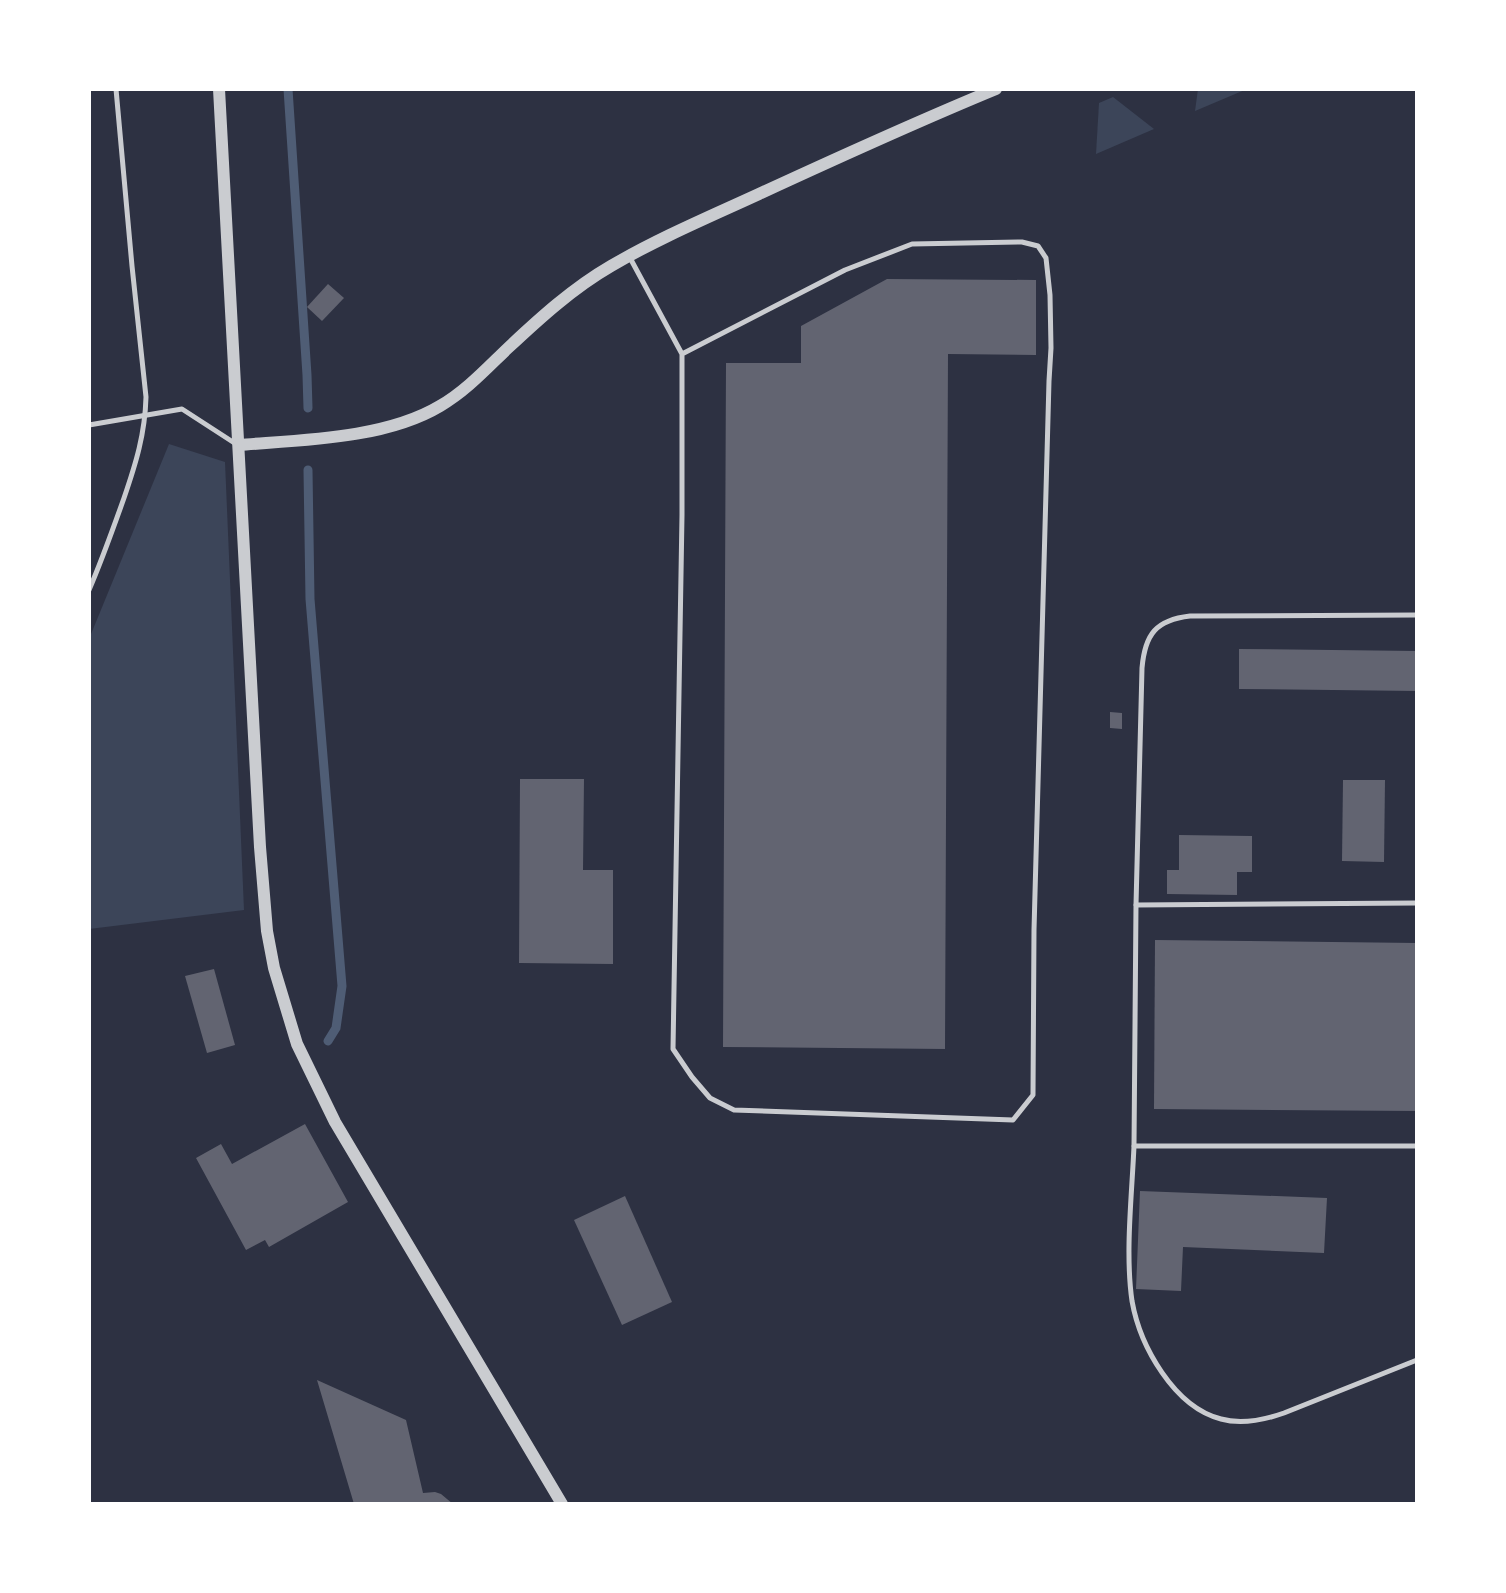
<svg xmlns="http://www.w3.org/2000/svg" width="1506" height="1593" font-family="'Fira Sans',sans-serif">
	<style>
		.green { fill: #3c4559 }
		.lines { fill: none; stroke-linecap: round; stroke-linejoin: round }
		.stream { stroke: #4f5d75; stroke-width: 9 }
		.building { fill: #626471 }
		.service { stroke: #caccd0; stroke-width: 5 }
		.tertiary { stroke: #caccd0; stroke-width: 12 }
	</style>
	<rect width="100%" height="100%" fill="#2d3142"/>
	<g class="green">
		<polygon points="1198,89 1247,89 1195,111"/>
		<polygon points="1113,97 1154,129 1096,154 1099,103"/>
		<polygon points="169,444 225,462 244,910 89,929 89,639"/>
	</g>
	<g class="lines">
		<g class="stream">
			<polyline points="288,89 307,375 308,408"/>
			<polyline points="308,470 310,599 342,986 336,1028 328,1041"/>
		</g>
	</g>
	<g class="building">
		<polygon points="887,279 1036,280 1036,355 948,354 945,1049 723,1047 726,363 801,363 801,326"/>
		<polygon points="328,284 344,298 322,321 307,307"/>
		<polygon points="1239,649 1417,651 1417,691 1239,689"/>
		<polygon points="1110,712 1122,713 1122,729 1110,728"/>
		<polygon points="520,779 584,779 583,870 613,870 613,964 519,963"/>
		<polygon points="1343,780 1385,780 1384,862 1342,861"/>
		<polygon points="1179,835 1252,836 1252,872 1237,872 1237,895 1167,894 1167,870 1179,870"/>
		<polygon points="1155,940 1417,943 1417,1111 1154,1109"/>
		<polygon points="214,969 235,1045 207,1053 185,976"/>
		<polygon points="305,1124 348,1202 269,1247 265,1240 246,1250 196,1158 221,1144 232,1164"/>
		<polygon points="1140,1191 1327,1198 1324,1253 1183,1247 1181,1291 1136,1289"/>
		<polygon points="625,1196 672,1302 622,1325 574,1220"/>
		<polygon points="317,1380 406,1420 423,1493 435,1492 441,1494 453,1504 354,1504"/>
	</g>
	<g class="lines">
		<g class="service">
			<polyline points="629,256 682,354 682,515 673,1049 692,1077 710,1098 734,1110 1013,1120 1033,1095 1034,930 1049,381 1051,348 1050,295 1046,258 1038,246 1022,242 912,244 845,270 682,354"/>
			<polyline points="89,425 182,409 236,444"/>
			<path d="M 89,590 C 102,560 113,529 124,498 C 136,463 145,434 146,397 L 132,266 L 116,89"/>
			<path d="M 1417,615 L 1190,616 C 1156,620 1145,634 1142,668 L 1136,905 L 1417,903"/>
			<polyline points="1134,1146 1136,905"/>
			<path d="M 1417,1146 L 1134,1146 C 1132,1194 1125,1253 1132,1301 C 1140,1346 1174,1407 1221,1419 C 1242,1425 1264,1420 1284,1413 L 1417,1360"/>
		</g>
		<g class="tertiary">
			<polyline points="219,89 260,847 267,931 274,968 297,1044 335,1122 562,1504"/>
			<path d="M 239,445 C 301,440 385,439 440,406 C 466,391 487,368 508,348 C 540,318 573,288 611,266 C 659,238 709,217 759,194 C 837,158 916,122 996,89"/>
		</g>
	</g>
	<rect width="1506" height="1593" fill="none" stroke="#ffffff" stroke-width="182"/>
</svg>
